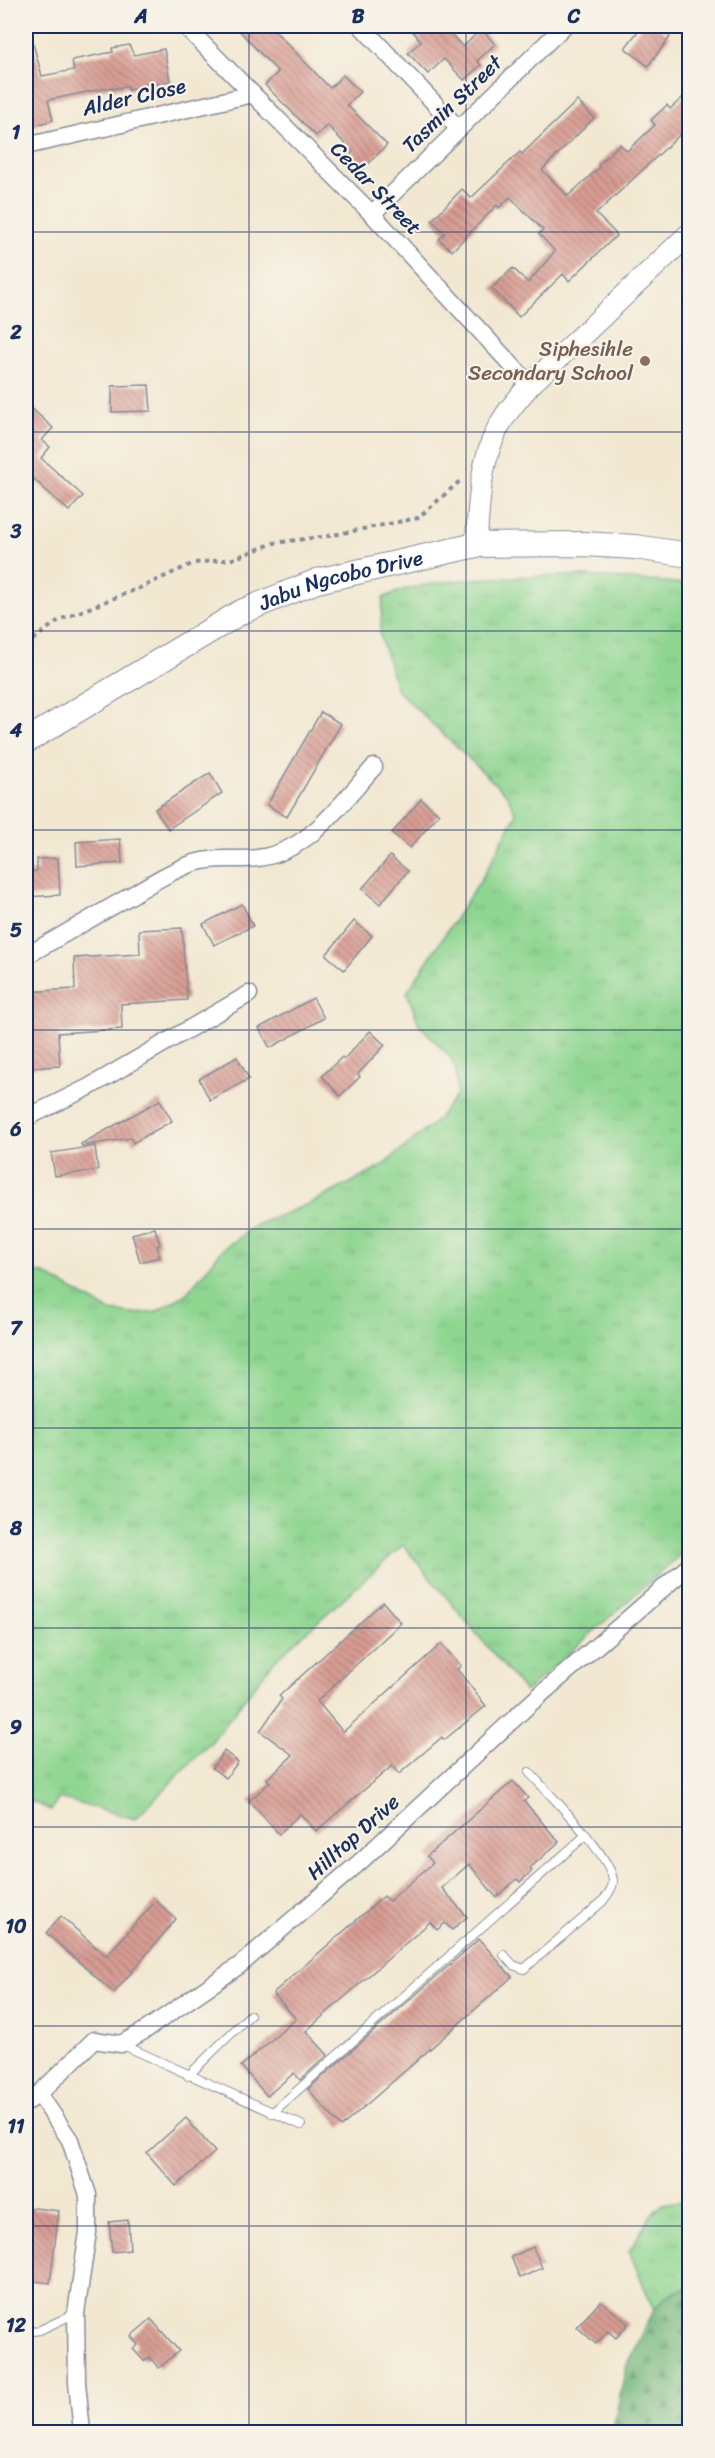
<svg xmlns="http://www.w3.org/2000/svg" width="715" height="2458" font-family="Sriracha,sans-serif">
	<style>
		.grass { fill: url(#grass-tufts); stroke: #558278; stroke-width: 1.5 }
		.forest { fill: url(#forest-firs); stroke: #47736c; stroke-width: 1.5 }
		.building { fill: url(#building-back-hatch) }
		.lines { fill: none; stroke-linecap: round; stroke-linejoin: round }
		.service-casing { stroke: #868c98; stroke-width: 10 }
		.minor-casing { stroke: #868c98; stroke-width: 19 }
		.tertiary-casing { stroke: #868c98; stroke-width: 23 }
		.secondary-casing { stroke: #868c98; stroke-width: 26 }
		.path { stroke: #868c98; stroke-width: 4; stroke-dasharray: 4.5 4.5; stroke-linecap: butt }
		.service { stroke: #fff; stroke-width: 8 }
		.minor { stroke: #fff; stroke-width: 16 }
		.tertiary { stroke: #fff; stroke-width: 21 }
		.secondary { stroke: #fff; stroke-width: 24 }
		.grid { fill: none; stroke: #1b2f5e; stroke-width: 1.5; stroke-opacity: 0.55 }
		.education-dot { fill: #8d6e63; stroke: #f7f3e8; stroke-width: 2 }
		.labels { text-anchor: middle; stroke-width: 4.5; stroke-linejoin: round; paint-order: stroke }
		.street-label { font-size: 21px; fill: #1b2f5e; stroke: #f7f3e8 }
		.education-label { font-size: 21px; fill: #785e54; stroke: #f7f3e8; text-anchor: end }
		.neatline { fill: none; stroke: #1b2f5e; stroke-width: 2 }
		.grid-label { font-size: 20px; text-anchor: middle; font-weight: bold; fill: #1b2f5e }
	</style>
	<defs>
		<pattern id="grass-tufts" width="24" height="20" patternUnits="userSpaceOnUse" patternTransform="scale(1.5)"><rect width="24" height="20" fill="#8fd691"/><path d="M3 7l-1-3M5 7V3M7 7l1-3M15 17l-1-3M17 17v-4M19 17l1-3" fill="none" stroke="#7bb87f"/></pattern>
		<pattern id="forest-firs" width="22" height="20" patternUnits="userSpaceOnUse" patternTransform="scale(1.5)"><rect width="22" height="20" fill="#73b77b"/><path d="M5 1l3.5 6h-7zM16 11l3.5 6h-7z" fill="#5e9568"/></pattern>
		<pattern id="building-back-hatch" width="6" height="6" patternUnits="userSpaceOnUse" patternTransform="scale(1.5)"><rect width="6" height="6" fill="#d89c93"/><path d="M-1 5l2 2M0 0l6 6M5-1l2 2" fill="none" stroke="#ae807b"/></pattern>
	</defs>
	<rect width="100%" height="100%" fill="#f7f3e8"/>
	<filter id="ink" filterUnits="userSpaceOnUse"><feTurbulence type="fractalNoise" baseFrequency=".0167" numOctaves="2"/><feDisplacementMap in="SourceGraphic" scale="12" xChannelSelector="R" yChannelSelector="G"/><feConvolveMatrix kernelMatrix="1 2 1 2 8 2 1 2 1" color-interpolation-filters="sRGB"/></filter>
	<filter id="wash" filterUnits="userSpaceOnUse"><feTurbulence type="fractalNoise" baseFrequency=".008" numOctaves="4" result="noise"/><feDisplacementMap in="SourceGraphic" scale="24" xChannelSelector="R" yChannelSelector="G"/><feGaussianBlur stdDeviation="1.35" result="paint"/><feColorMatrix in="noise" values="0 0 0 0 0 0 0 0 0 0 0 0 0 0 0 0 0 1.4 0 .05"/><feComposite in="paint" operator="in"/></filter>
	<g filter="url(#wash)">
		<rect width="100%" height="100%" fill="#f2e8d2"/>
		<g class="grass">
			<path d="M 540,576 L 588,576 L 689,584 L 689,1547 L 525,1692 L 403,1545 L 274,1661 L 212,1741 L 135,1819 L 59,1798 L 51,1810 L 26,1799 L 26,1270 L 44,1274 L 110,1311 L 133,1314 L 156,1312 L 186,1294 L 223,1249 L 256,1225 L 311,1203 L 378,1169 L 435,1122 L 457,1095 L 456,1070 L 451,1058 L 419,1024 L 407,992 L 484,875 L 516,814 L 507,795 L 397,690 L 380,635 L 383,598 C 422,578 496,578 540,576 Z"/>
			<path d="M 680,2201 L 689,2206 L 689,2289 C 674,2289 664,2299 654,2310 L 629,2251 L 651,2215 L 663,2204 Z"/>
		</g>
		<polygon class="forest" points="682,2289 689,2289 689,2432 612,2432 626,2368 654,2310 664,2298"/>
		<g id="blocks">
			<g class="building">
				<polygon points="235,26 270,26 330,88 343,75 360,92 347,105 387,145 360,172 347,159 353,152 327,125 316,136 265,85 278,72"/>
				<polygon points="408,26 443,26 463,47 481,29 495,44 477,61 481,65 464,80 444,59 428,74 408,53 421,41"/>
				<polygon points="642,26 657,26 670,37 648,66 625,48"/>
				<polygon points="31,36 42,76 74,70 72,60 113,52 112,48 129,45 134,55 164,49 170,81 128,90 128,86 112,89 112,87 48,100 53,120 26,128 26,37"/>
				<polygon points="690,91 690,125 596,214 617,235 569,281 563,274 519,317 492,288 513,268 528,283 555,251 539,234 543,230 510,197 499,208 497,205 452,251 439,239 445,233 432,220 462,189 471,198 520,152 522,154 577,101 594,118 542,170 568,196 600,167 598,165 620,144 627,151 655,125 651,120 667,105 670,109"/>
				<polygon points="149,385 151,411 112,412 112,386"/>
				<polygon points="26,403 53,428 42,440 50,447 41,458 83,496 69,511 27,473 26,475"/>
				<polygon points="321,712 341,724 287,817 267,805"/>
				<polygon points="210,773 222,793 168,829 155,809"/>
				<polygon points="421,799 439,814 410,848 392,833"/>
				<polygon points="120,839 122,863 77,866 76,842"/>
				<polygon points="390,856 408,871 380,904 362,889"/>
				<polygon points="58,858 60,895 26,897 26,872 37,871 37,859"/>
				<polygon points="242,904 253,926 214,945 203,924"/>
				<polygon points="354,921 372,936 344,970 326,955"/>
				<polygon points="182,928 187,1000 121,1004 122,1029 58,1033 60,1066 26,1068 26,992 75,989 74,958 140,954 139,930"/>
				<polygon points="313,998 324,1018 270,1048 259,1028"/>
				<polygon points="370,1031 385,1045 358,1074 360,1077 340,1096 322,1076 342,1057 344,1059"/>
				<polygon points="237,1057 249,1079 210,1100 199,1079"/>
				<polygon points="160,1100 172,1121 133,1143 131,1138 82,1146 81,1144"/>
				<polygon points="95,1146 98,1170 55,1176 51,1153"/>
				<polygon points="155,1228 160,1245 157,1246 160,1257 140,1262 132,1234"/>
				<polygon points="383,1602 401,1623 317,1701 343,1732 441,1644 461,1666 457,1669 486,1706 444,1740 442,1737 399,1774 392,1766 316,1831 300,1814 279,1834 249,1801 270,1782 267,1779 293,1755 260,1731 282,1699 279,1696"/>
				<polygon points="224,1751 238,1762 226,1778 212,1768"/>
				<polygon points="513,1781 528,1798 524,1801 559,1842 530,1868 532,1871 520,1882 517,1879 496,1897 469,1864 442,1888 467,1917 452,1930 445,1923 437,1930 430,1922 306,2031 328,2055 300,2080 294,2073 267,2096 241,2066 296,2019 273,1993 384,1896 389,1901 433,1863 427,1856"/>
				<polygon points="156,1901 176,1919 114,1993 46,1933 61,1916 106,1956"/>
				<polygon points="479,1939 512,1977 341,2127 308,2089"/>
				<polygon points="186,2118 215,2152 176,2186 147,2153"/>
				<polygon points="26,2207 59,2211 50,2283 26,2280"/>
				<polygon points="128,2220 130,2250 112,2252 109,2222"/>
				<polygon points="533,2247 542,2268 520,2278 511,2257"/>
				<polygon points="601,2301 628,2324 616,2338 608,2331 596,2344 577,2327"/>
				<polygon points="151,2319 179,2351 159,2368 149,2357 144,2361 133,2349 138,2345 131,2336"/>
			</g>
		</g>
	</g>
	<g filter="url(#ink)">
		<use href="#blocks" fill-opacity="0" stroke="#868c98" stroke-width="1.5"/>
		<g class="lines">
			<defs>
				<g id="service">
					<path d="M 504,1955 L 513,1965 L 524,1969 L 602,1902 C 606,1897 613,1889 613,1882 C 614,1858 546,1791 529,1772"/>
					<polyline points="121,2044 301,2125"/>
					<polyline points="188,2076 250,2015"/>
					<polyline points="272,2113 586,1835"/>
					<polyline points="26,2332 40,2330 76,2313"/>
				</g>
				<g id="minor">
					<polyline points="185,26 372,214 530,385"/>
					<polyline points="361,26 458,128"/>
					<polyline points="26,146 253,94"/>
					<polyline points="372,214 564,26"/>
					<path d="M 26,956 C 59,937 92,918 125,899 C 147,886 170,871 194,863 C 215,856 237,861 258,858 C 309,852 342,802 374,767"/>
					<polyline points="26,1118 89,1087 249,994"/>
					<polyline points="39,2094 70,2140 88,2195 88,2232 76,2313 77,2382 82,2432"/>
					<polyline points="26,2103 39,2094 94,2040 121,2044 144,2031 240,1965 361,1861 532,1702 690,1565"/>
				</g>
				<path id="tertiary" d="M 476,545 C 479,506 479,466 497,430 C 505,413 518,399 530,385 L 690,233"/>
				<g id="secondary">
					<path id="s1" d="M 26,741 L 241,612 L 317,581 L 476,545 L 584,544 L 635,547 L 690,555"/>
				</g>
			</defs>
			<use href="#service" class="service-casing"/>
			<use href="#minor" class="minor-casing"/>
			<use href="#tertiary" class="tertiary-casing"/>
			<use href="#secondary" class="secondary-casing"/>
			<polyline class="path" points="26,645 59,620 142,587 194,563 233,559 274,543 328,536 418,518 460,481"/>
			<use href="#service" class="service"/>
			<use href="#minor" class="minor"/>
			<use href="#tertiary" class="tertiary"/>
			<use href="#secondary" class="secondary"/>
		</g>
	</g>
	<path class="grid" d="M 249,26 L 249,2432M 466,26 L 466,2432M 26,232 L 690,232M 26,432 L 690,432M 26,631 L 690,631M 26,830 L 690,830M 26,1030 L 690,1030M 26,1229 L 690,1229M 26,1428 L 690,1428M 26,1628 L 690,1628M 26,1827 L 690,1827M 26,2026 L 690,2026M 26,2226 L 690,2226"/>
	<circle class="education-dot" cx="645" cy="361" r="6"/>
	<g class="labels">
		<g class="street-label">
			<text transform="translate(134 97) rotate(-13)" y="7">Alder Close</text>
			<text transform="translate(452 104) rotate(-44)" y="7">Tasmin Street</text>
			<text transform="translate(376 188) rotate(46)" y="7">Cedar Street</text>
			<text dy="7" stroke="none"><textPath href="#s1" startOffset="356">Jabu Ngcobo Drive</textPath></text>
			<text transform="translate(353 1837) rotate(-42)" y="7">Hilltop Drive</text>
		</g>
		<g class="education-label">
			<text x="633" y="356">Siphesihle<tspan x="633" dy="24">Secondary School</tspan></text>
		</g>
	</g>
	<rect width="715" height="2458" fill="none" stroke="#f7f3e8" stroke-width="66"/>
	<rect x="33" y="33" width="649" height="2392" class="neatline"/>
	<g class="grid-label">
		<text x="141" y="23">A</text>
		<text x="358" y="23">B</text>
		<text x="574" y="23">C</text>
		<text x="16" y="139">1</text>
		<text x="16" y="339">2</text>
		<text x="16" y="538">3</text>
		<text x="16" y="737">4</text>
		<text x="16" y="937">5</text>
		<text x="16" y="1136">6</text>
		<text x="16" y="1335">7</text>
		<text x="16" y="1535">8</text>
		<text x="16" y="1734">9</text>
		<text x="16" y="1933">10</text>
		<text x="16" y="2133">11</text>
		<text x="16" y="2332">12</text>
	</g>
</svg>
